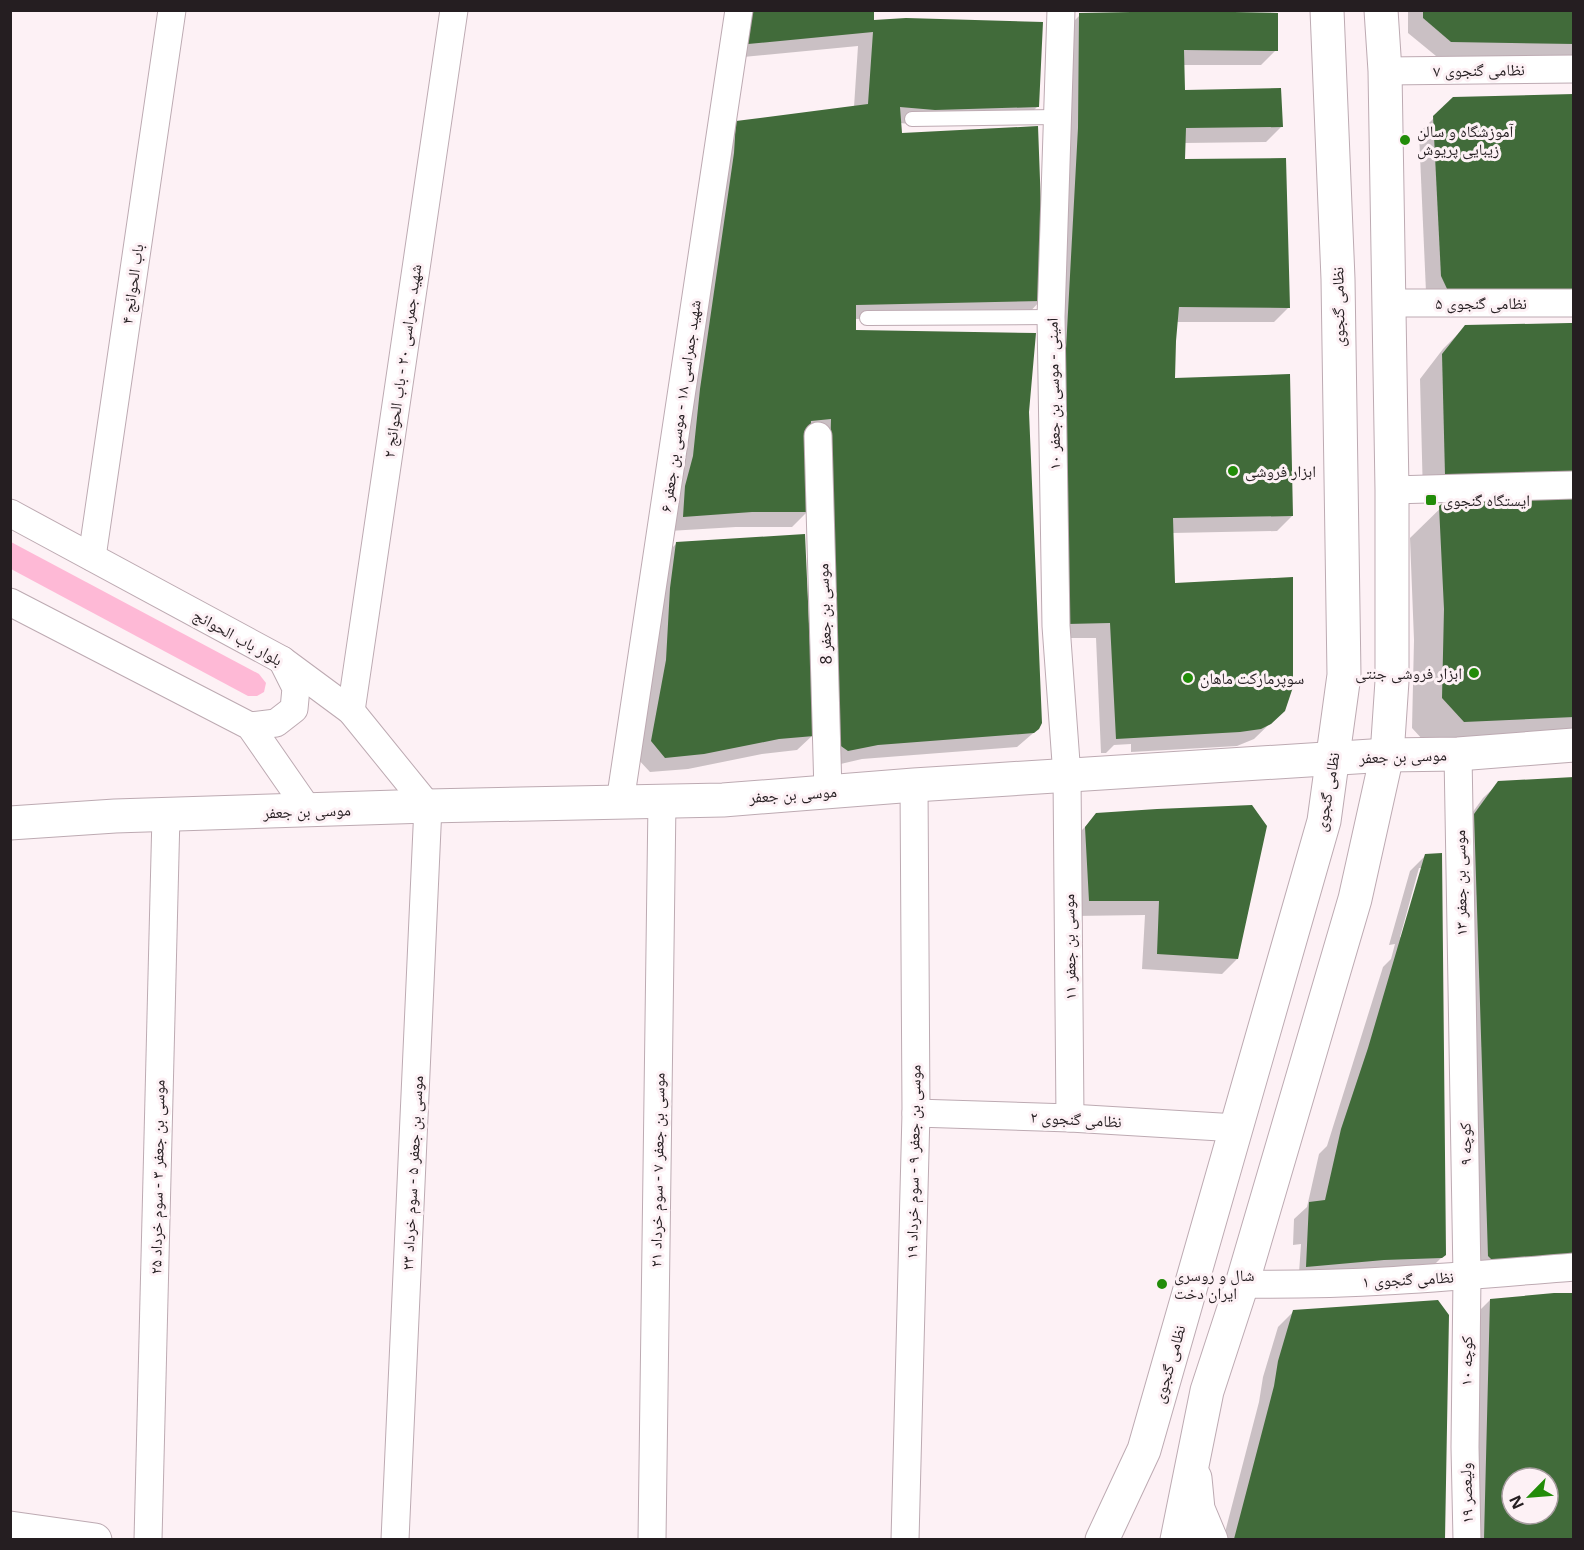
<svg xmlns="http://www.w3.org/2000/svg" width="1584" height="1550" font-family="'Noto Sans','Noto Naskh Arabic',sans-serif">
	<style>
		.green { fill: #feb9d6 }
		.shadow { fill: #0003; fill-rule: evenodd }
		.building { fill: #416b3a; fill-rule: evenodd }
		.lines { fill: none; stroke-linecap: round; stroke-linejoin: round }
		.lane-casing { stroke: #bdaab2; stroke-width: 16 }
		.street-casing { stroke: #bdaab2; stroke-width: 29 }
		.secondary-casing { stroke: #bdaab2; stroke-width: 35 }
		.lane { stroke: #fff; stroke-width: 14 }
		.street { stroke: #fff; stroke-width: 27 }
		.secondary { stroke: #fff; stroke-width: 33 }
		.poi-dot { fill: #228c09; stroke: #fdf1f5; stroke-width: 2 }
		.labels { text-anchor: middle; stroke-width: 6; stroke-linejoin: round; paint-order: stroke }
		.street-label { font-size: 16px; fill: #251e21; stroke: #fdf1f5 }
		.poi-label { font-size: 16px; fill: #251e21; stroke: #fdf1f5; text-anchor: start }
	</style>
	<rect width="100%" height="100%" fill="#fdf1f5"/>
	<polygon class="green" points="11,542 259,674 266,683 264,692 257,696 248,696 11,569"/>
	<g class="shadow">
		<polygon points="740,10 872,22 1037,107 1022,122 919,125 900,123 901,135 1041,300 1026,316 854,319 854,331 1027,412 1038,729 1017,747 862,759 832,766 807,512 792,527 736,527 669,531 721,137 737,122 854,107 858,46 733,58"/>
		<polygon points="1408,10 1574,10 1574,59 1436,56 1408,33"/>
		<polygon points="1080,15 1276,50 1261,65 1183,65 1183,91 1281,127 1266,142 1184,143 1184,161 1289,307 1274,322 1176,322 1174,379 1292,516 1277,531 1172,533 1173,585 1284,710 1254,739 1237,746 1131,752 1131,744 1114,745 1106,753 1101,753 1096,638 1053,638 1065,30"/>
		<polygon points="1453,99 1574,304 1426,292 1419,133"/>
		<polygon points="1574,324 1574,731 1434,752 1412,728 1414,640 1410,538 1453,496 1423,497 1420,379 1443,349 1466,326"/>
		<polygon points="677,543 813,735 797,750 762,754 688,769 650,772 636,757 661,559"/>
		<polygon points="1499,783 1574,1267 1477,1276 1459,831 1483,798"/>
		<polygon points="1097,815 1237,959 1222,974 1142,969 1145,915 1074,916 1081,831"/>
		<path d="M 1425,856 L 1445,1254 L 1429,1270 L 1299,1273 L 1301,1244 L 1293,1245 L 1294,1219 L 1307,1207 L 1319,1154 L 1327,1146 L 1383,967 L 1391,959 L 1395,944 L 1389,945 L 1410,871 ZM 1419,868 L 1423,868 L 1403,938 L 1400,937 Z"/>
		<path d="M 1574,1294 L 1574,1540 L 1470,1540 L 1475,1315 L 1490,1300 ZM 1512,1478 L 1548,1478 L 1548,1514 L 1512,1514 Z"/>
		<polygon points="1294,1311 1447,1315 1444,1540 1223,1540 1259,1402 1263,1377 1278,1327"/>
	</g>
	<g class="building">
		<polygon points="752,10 874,10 874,20 906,18 1043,22 1039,107 935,110 900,107 902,133 1038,126 1043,261 1042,301 856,305 856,330 1036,333 1029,412 1042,723 1039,729 1034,733 878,745 848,751 838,744 830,457 831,419 811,421 808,512 752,512 683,517 685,486 693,456 700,389 734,153 736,121 868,104 873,32 748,44"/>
		<polygon points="1423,10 1574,10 1574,44 1451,42 1423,18"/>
		<polygon points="1183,11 1278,13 1278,51 1184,50 1185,90 1281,88 1283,127 1186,128 1185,159 1286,158 1290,308 1179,307 1176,341 1175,378 1290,374 1293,516 1173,518 1175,583 1293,577 1293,687 1285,711 1271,724 1261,729 1240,732 1116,739 1110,623 1067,624 1064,386 1078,128 1079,13"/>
		<polygon points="1574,94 1574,290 1449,293 1441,276 1433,116 1453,97"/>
		<polygon points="1570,323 1574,323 1574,471 1445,475 1442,354 1465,325"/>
		<polygon points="1459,489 1574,491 1574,717 1464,722 1442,698 1444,609 1439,506"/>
		<polygon points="805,534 814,736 779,739 704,754 665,758 651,741 666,660 670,588 676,542"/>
		<polygon points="1574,777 1574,1254 1493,1261 1488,1256 1474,814 1498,781"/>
		<polygon points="1252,805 1267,826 1238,959 1157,954 1159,901 1089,901 1085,827 1096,813 1157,809"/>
		<polygon points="1442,853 1446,1255 1442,1258 1384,1260 1306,1267 1309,1202 1325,1200 1341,1129 1368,1048 1425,854"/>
		<path d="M 1554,1293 L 1574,1293 L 1574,1539 L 1484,1539 L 1490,1299 ZM 1512,1478 L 1548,1478 L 1548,1514 L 1512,1514 Z"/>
		<polygon points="1438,1300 1449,1315 1445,1539 1234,1539 1274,1386 1278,1361 1293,1310"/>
	</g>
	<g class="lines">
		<defs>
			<g id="lane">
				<polyline points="912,119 1057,117"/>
				<polyline points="867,318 1051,317"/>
			</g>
			<g id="street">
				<polyline points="1061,10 1051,317 1056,626 1067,776 1070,1118"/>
				<polyline points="1385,71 1574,69"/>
				<polyline points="1389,303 1574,303"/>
				<polyline points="818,436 828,792"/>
				<polyline points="1392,490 1574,485"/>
				<polyline points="10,513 282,660 351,711 428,806 395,1540"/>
				<polyline points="92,557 172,10"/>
				<polyline points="10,602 250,726 309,811"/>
				<polyline points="351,711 454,10"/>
				<polyline points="250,726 276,723 294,709 296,688 282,660"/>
				<polyline points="1458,754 1467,1276 1465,1447 1467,1540"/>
				<polyline points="620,802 739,10"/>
				<polyline points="916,1113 1070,1118 1237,1128"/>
				<path d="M 1242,1284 C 1353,1286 1463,1276 1574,1267"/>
				<polyline points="148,1540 166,815"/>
				<polyline points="652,1540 662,801"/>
				<polyline points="905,1540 916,1113 914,785"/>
			</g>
			<g id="secondary">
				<polyline points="10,823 115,816 428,806 723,800 914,785 1387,755 1458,754 1574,745"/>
				<polyline points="1195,1478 1198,1509 1211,1540"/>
				<polyline points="10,1528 95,1540"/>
				<polyline points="1102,1540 1144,1450 1324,821 1344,675 1338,279 1327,10"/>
				<polyline points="1177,1540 1207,1391 1242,1284 1355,899 1387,755 1392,681 1392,490 1385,71 1381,10"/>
			</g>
		</defs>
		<use href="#lane" class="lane-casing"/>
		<use href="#street" class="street-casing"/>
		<use href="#secondary" class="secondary-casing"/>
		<use href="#lane" class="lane"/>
		<use href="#street" class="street"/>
		<use href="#secondary" class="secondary"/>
	</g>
	<g class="poi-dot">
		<circle cx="1405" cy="140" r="6"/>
		<circle cx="1233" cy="471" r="6"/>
		<rect x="1425" y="494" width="12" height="12" rx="3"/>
		<circle cx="1474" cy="673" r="6"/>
		<circle cx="1188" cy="678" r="6"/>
		<circle cx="1162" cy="1284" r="6"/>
	</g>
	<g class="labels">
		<g class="street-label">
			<text transform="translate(1479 70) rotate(-1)" y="6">نظامی گنجوی ۷</text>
			<text transform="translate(132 284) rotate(-82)" y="6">باب الحوائج ۴</text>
			<text x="1481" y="309">نظامی گنجوی ۵</text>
			<text transform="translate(1338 307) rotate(-91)" y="6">نظامی گنجوی</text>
			<text transform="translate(402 361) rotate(-82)" y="6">شهید جمراسی ۲۰ - باب الحوائج ۲</text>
			<text transform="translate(1053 394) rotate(-91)" y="6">امینی - موسی بن جعفر ۱۰</text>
			<text transform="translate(680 406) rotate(-82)" y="6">شهید جمراسی ۱۸ - موسی بن جعفر ۶</text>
			<text transform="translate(824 614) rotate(-92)" y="6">موسی بن جعفر 8</text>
			<text transform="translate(238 637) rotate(29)" y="6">بلوار باب الحوائج</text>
			<text transform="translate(1403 756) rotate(-2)" y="6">موسی بن جعفر</text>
			<text transform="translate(1327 792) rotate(-80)" y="6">نظامی گنجوی</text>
			<text transform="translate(793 794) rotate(-4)" y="6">موسی بن جعفر</text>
			<text transform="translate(307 811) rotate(-2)" y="6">موسی بن جعفر</text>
			<text transform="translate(1460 883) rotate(-91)" y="6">موسی بن جعفر ۱۳</text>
			<text transform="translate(1069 947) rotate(-91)" y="6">موسی بن جعفر ۱۱</text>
			<text transform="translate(1076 1119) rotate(3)" y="6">نظامی گنجوی ۲</text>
			<text transform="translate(1465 1144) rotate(-91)" y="6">کوچه ۹</text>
			<text transform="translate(913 1162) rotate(-89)" y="6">موسی بن جعفر ۹ - سوم خرداد ۱۹</text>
			<text transform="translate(657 1170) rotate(-89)" y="6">موسی بن جعفر ۷ - سوم خرداد ۲۱</text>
			<text transform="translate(412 1173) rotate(-87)" y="6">موسی بن جعفر ۵ - سوم خرداد ۲۳</text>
			<text transform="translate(157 1177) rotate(-89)" y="6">موسی بن جعفر ۳ - سوم خرداد ۲۵</text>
			<text transform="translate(1408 1279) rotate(-3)" y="6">نظامی گنجوی ۱</text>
			<text transform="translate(1466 1361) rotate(-89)" y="6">کوچه ۱۰</text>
			<text transform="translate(1169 1364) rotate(-74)" y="6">نظامی گنجوی</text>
			<text transform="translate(1466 1493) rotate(-92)" y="6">ولیعصر ۱۹</text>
		</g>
		<g class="poi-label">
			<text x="1417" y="137">آموزشگاه و سالن<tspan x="1417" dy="18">زیبایی پریوش</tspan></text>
			<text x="1245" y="477">ابزار فروشی</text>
			<text x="1443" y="506">ایستگاه گنجوی</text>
			<text x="1462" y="679" text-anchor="end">ابزار فروشی جنتی</text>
			<text x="1200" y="684">سوپرمارکت ماهان</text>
			<text x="1174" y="1281">شال و روسری<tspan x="1174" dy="18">ایران دخت</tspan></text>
		</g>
	</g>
	<rect width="1584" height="1550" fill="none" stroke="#251e21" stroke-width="24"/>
	<g transform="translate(1530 1496) rotate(245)"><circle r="28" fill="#fdf1f5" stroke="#a79da0" stroke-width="1.5"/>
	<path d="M0-4.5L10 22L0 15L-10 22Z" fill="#228c09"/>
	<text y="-9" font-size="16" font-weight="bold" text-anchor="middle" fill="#251e21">N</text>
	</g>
</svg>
